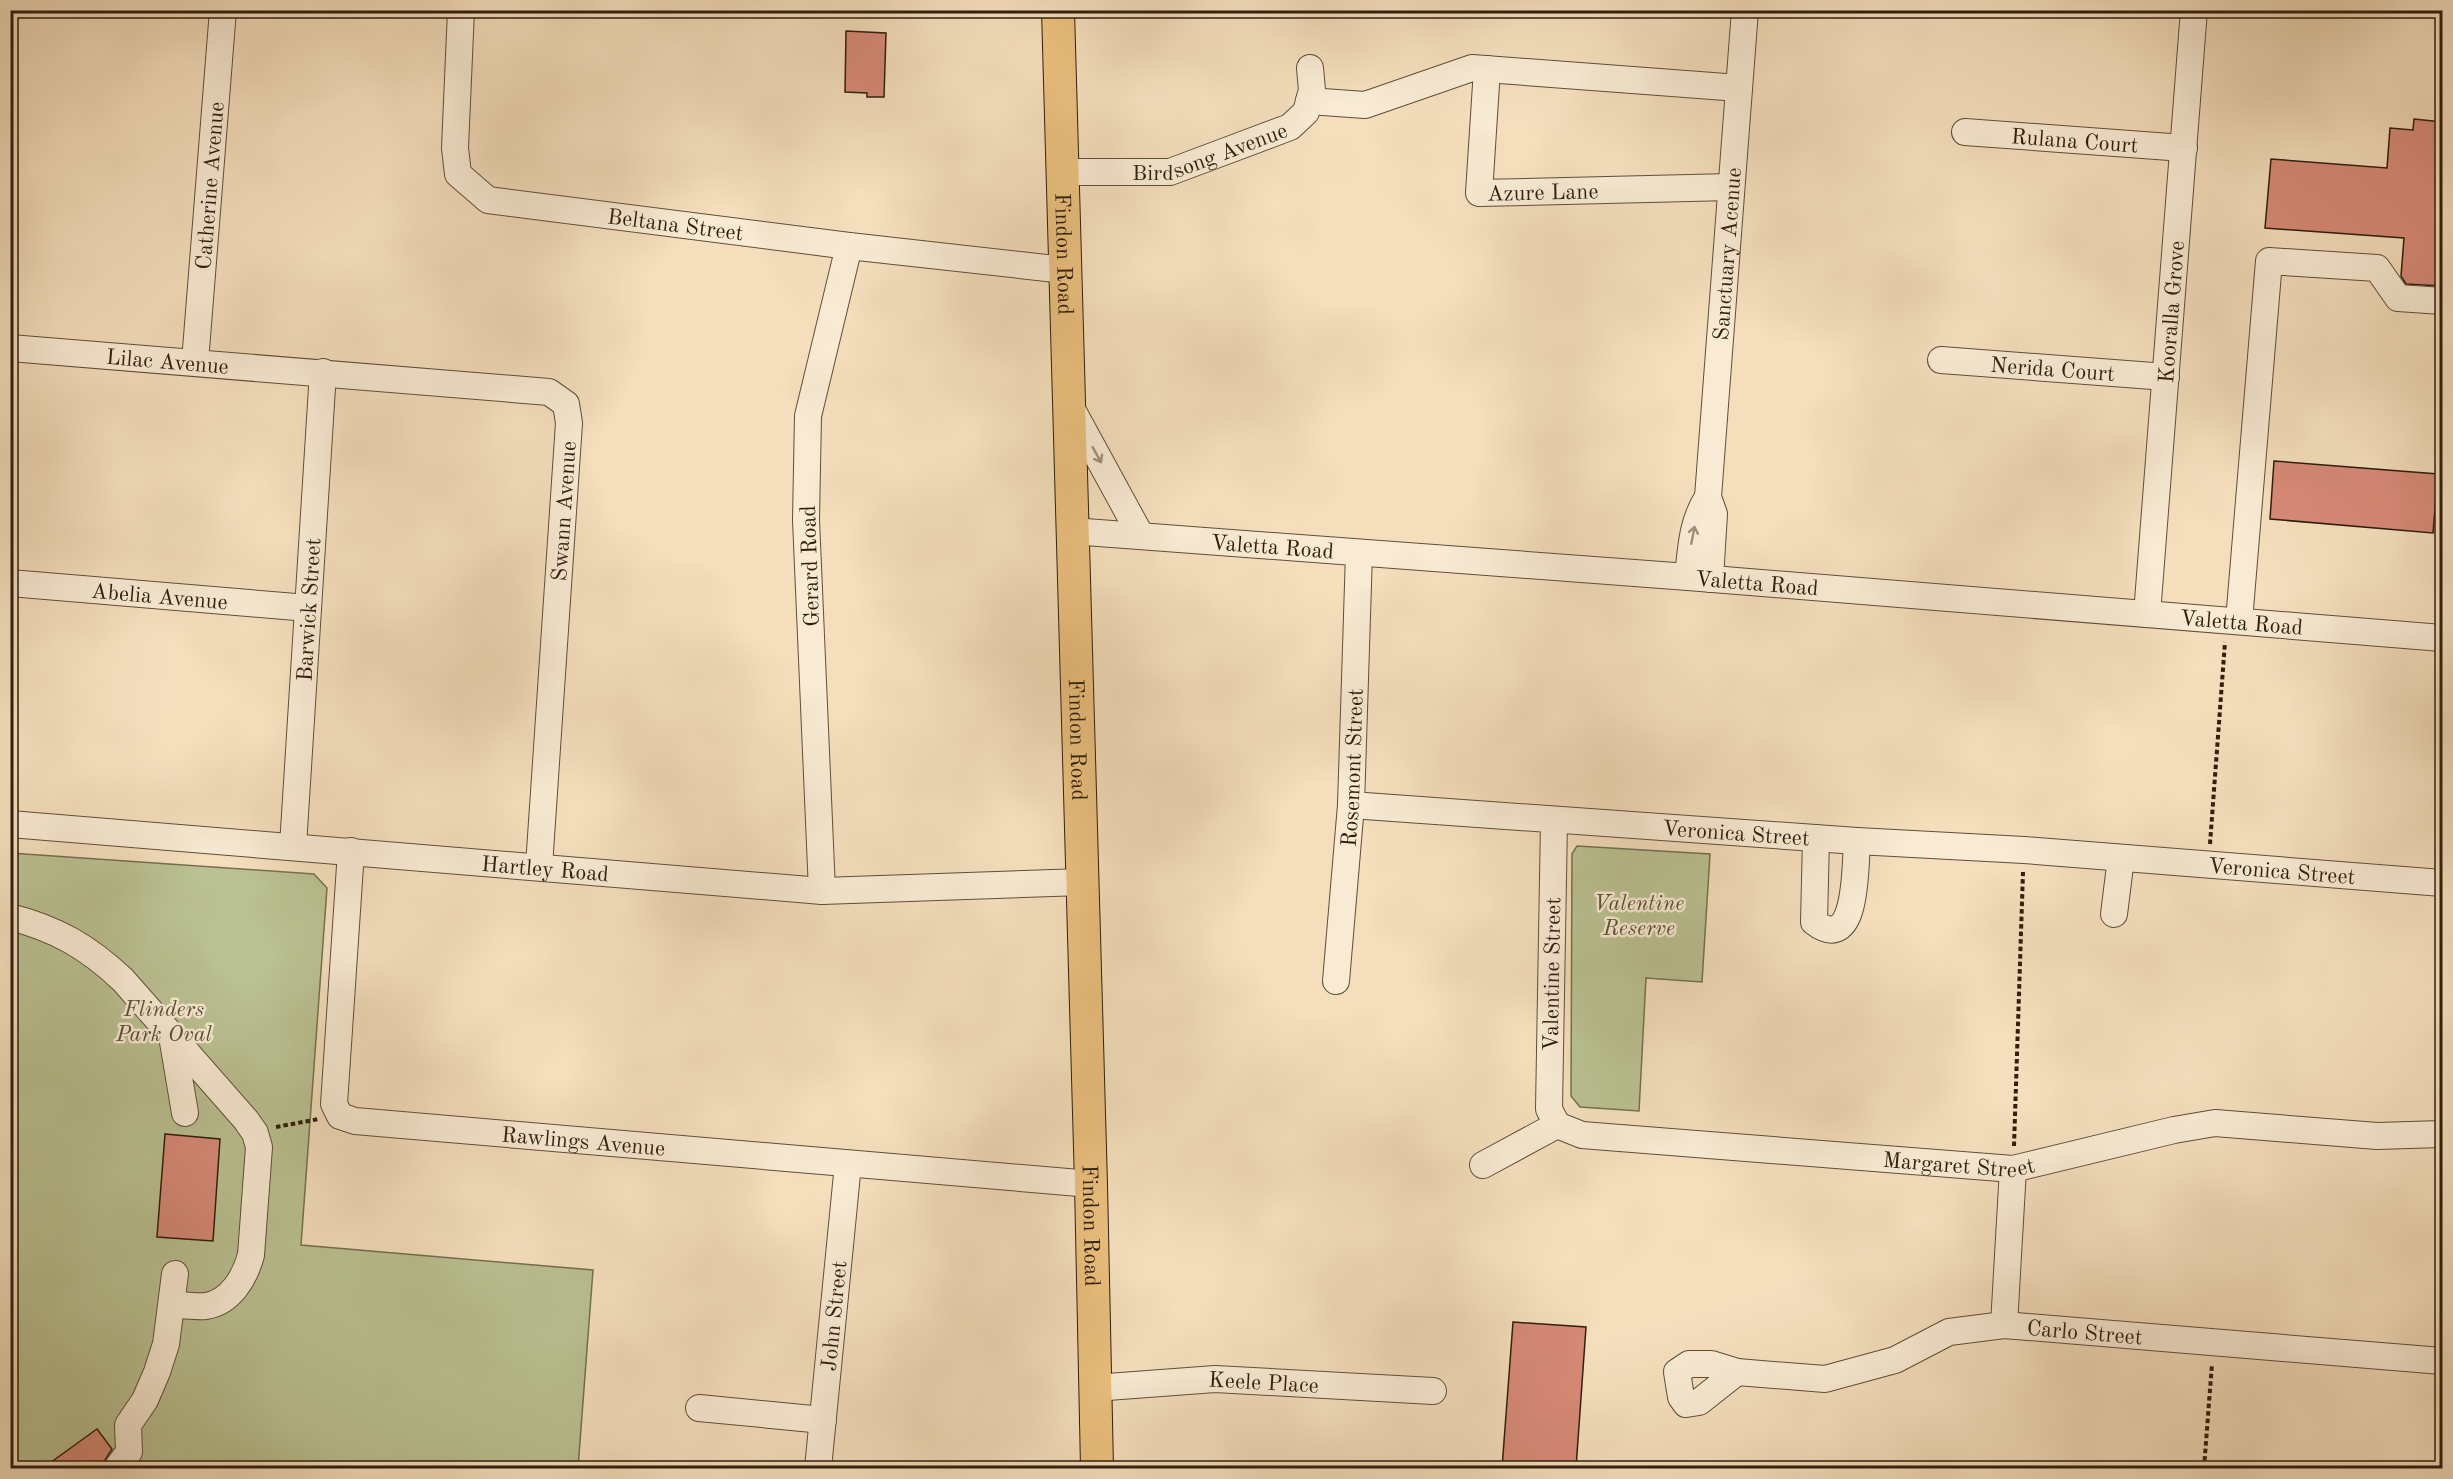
<svg xmlns="http://www.w3.org/2000/svg" width="2453" height="1479" font-family="'Old Standard TT',serif">
	<style>
		.green { fill: #bac192; stroke: #747050; stroke-width: 1.5 }
		.building { fill: #d78a78; stroke: #2f1e0d; stroke-width: 1.5 }
		.lines { fill: none; stroke-linecap: round; stroke-linejoin: round }
		.minor-casing { stroke: #604e39; stroke-width: 28 }
		.major-casing { stroke: #2f1e0d; stroke-width: 34 }
		.path { stroke: #2f1e0d; stroke-width: 4; stroke-dasharray: 4.5 3; stroke-linecap: butt }
		.minor { stroke: #f8ead3; stroke-width: 26 }
		.major { stroke: #eabf7e; stroke-width: 32 }
		.oneway { stroke: #9e8e7a }
		.labels { text-anchor: middle; stroke-width: 5; stroke-linejoin: round; paint-order: stroke }
		.street-label { font-size: 22px; fill: #2f1e0d; stroke: #f8ead3 }
		.park-label { font-size: 22px; font-style: italic; fill: #594f35; stroke: #f8ead3 }
	</style>
	<rect width="100%" height="100%" fill="#f4debc"/>
	<filter id="stains"><feTurbulence type="fractalNoise" baseFrequency=".00333" numOctaves="4"/><feColorMatrix values="0 0 0 0 .2 0 0 0 0 .09 0 0 0 0 .02 0 0 0 .5 -.17"/></filter>
	<radialGradient id="worn" r=".72"><stop offset=".6" stop-color="#630" stop-opacity="0"/><stop offset="1" stop-color="#630" stop-opacity=".3"/></radialGradient>
	<g class="green">
		<polygon points="1577,846 1710,854 1702,982 1646,978 1639,1111 1580,1107 1571,1096 1572,854"/>
		<polygon points="10,853 314,874 327,888 301,1245 593,1270 578,1468 11,1468"/>
	</g>
	<g class="building">
		<polygon points="846,31 886,33 884,97 867,97 867,93 845,92"/>
		<polygon points="2414,119 2442,122 2442,286 2406,284 2401,276 2404,238 2265,228 2271,159 2387,168 2390,128 2413,130"/>
		<polygon points="2274,461 2438,474 2433,533 2270,519"/>
		<polygon points="165,1134 220,1139 213,1241 157,1237"/>
		<polygon points="1513,1322 1586,1327 1576,1468 1502,1468"/>
		<polygon points="97,1429 112,1449 105,1460 102,1468 43,1468"/>
	</g>
	<g class="lines">
		<defs>
			<g id="minor">
				<path id="s1" d="M 461,10 L 455,148 L 458,174 L 488,200 L 849,246 L 1065,270"/>
				<path id="s2" d="M 1487,69 L 1479,193 L 1731,187"/>
				<polyline points="1309,101 1365,105 1472,68 1739,88"/>
				<path id="s3" d="M 1965,132 L 2184,148"/>
				<path id="s4" d="M 1063,172 L 1170,172 L 1290,127 L 1306,112 L 1312,90 L 1310,68"/>
				<path id="s5" d="M 10,348 L 549,392 L 566,404 L 569,423 L 539,866"/>
				<path id="s6" d="M 1941,360 L 2166,377"/>
				<path id="s7" d="M 195,362 L 223,10"/>
				<polyline points="1069,404 1141,536"/>
				<path id="s8" d="M 1072,531 L 1688,577 L 2442,638"/>
				<path d="M 1688,577 C 1691,548 1692,521 1708,497"/>
				<path id="s9" d="M 1710,579 L 1714,514 L 1708,497 L 1745,10"/>
				<path id="s10" d="M 10,583 L 308,608"/>
				<path id="s11" d="M 2147,614 L 2194,10"/>
				<polyline points="2239,621 2269,261 2377,268 2398,298 2442,301"/>
				<path id="s12" d="M 1351,805 L 1857,841 L 2024,850 L 2442,883"/>
				<polyline points="1554,821 1549,1109 1557,1125"/>
				<path id="s13" d="M 10,824 L 822,891 L 1082,882"/>
				<path d="M 1816,838 L 1814,922 C 1858,956 1855,866 1857,841"/>
				<path id="s14" d="M 293,846 L 323,372"/>
				<path id="s15" d="M 351,851 L 334,1104 L 340,1116 L 355,1121 L 1091,1184"/>
				<polyline points="822,891 806,520 808,416 849,246"/>
				<polyline points="2114,914 2121,858"/>
				<path d="M 10,917 C 57,929 88,947 123,980 L 246,1120 L 255,1133 L 259,1147 L 251,1255 C 245,1277 231,1302 206,1306 C 195,1307 183,1305 172,1304"/>
				<path id="s16" d="M 1336,981 L 1351,805 L 1359,553"/>
				<polyline points="172,1036 185,1113"/>
				<path id="s17" d="M 1483,1165 L 1557,1125 L 1582,1135 L 2013,1169 L 2174,1130 L 2215,1123 L 2377,1136 L 2442,1134"/>
				<polyline points="2004,1325 2013,1169"/>
				<polygon points="1689,1364 1711,1364 1737,1372 1699,1402 1686,1404 1681,1397 1677,1372"/>
				<path id="s18" d="M 1737,1372 L 1825,1379 L 1895,1360 L 1949,1332 L 2004,1325 L 2442,1361"/>
				<path id="s19" d="M 1094,1388 L 1215,1379 L 1433,1391"/>
				<polyline points="699,1408 823,1420"/>
				<polyline points="117,1468 129,1452 128,1425 145,1400 157,1372 166,1344 175,1274"/>
				<path id="s20" d="M 818,1468 L 848,1164"/>
			</g>
			<g id="major">
				<path id="s21" d="M 1058,10 L 1091,1184 L 1097,1468"/>
			</g>
		</defs>
		<use href="#minor" class="minor-casing"/>
		<use href="#major" class="major-casing"/>
		<g class="path">
			<polyline points="2210,844 2225,642"/>
			<polyline points="276,1127 319,1119"/>
			<polyline points="2014,1146 2023,872"/>
			<polyline points="2204,1468 2212,1364"/>
		</g>
		<use href="#minor" class="minor"/>
		<use href="#major" class="major"/>
	</g>
	<defs><path id="oneway-shaft" d="M-6 0H5M1.5-3L5.5 0L1.5 3" fill="none" stroke-width="1.6" stroke-linecap="round" stroke-linejoin="round" transform="scale(1.5)"/></defs>
	<g class="oneway">
		<use href="#oneway-shaft" transform="translate(1097 455) rotate(61)"/>
		<use href="#oneway-shaft" transform="translate(1693 535) rotate(-79)"/>
	</g>
	<g class="labels">
		<g class="street-label">
			<text dy="8" stroke="none"><textPath href="#s3" startOffset="110">Rulana Court</textPath></text>
			<text dy="8" stroke="none"><textPath href="#s4" startOffset="150">Birdsong Avenue</textPath></text>
			<text dy="8" stroke="none"><textPath href="#s7" startOffset="177">Catherine Avenue</textPath></text>
			<text dy="8" stroke="none"><textPath href="#s2" startOffset="188">Azure Lane</textPath></text>
			<text dy="8" stroke="none"><textPath href="#s1" startOffset="393">Beltana Street</textPath></text>
			<text dy="8" stroke="none"><textPath href="#s21" startOffset="244">Findon Road</textPath></text>
			<text dy="8" stroke="none"><textPath href="#s9" startOffset="327">Sanctuary Acenue</textPath></text>
			<text dy="8" stroke="none"><textPath href="#s11" startOffset="303">Kooralla Grove</textPath></text>
			<text dy="8" stroke="none"><textPath href="#s5" startOffset="158">Lilac Avenue</textPath></text>
			<text dy="8" stroke="none"><textPath href="#s6" startOffset="112">Nerida Court</textPath></text>
			<text transform="translate(563 511) rotate(-86)" y="8">Swann Avenue</text>
			<text dy="8" stroke="none"><textPath href="#s8" startOffset="201">Valetta Road</textPath></text>
			<text transform="translate(809 566) rotate(-92)" y="8">Gerard Road</text>
			<text dy="8" stroke="none"><textPath href="#s8" startOffset="687">Valetta Road</textPath></text>
			<text dy="8" stroke="none"><textPath href="#s10" startOffset="150">Abelia Avenue</textPath></text>
			<text dy="8" stroke="none"><textPath href="#s14" startOffset="237">Barwick Street</textPath></text>
			<text dy="8" stroke="none"><textPath href="#s8" startOffset="1173">Valetta Road</textPath></text>
			<text dy="8" stroke="none"><textPath href="#s21" startOffset="730">Findon Road</textPath></text>
			<text dy="8" stroke="none"><textPath href="#s16" startOffset="214">Rosemont Street</textPath></text>
			<text dy="8" stroke="none"><textPath href="#s12" startOffset="386">Veronica Street</textPath></text>
			<text dy="8" stroke="none"><textPath href="#s13" startOffset="537">Hartley Road</textPath></text>
			<text dy="8" stroke="none"><textPath href="#s12" startOffset="933">Veronica Street</textPath></text>
			<text transform="translate(1551 974) rotate(-89)" y="8">Valentine Street</text>
			<text dy="8" stroke="none"><textPath href="#s15" startOffset="512">Rawlings Avenue</textPath></text>
			<text dy="8" stroke="none"><textPath href="#s17" startOffset="489">Margaret Street</textPath></text>
			<text dy="8" stroke="none"><textPath href="#s21" startOffset="1216">Findon Road</textPath></text>
			<text dy="8" stroke="none"><textPath href="#s20" startOffset="153">John Street</textPath></text>
			<text dy="8" stroke="none"><textPath href="#s18" startOffset="358">Carlo Street</textPath></text>
			<text dy="8" stroke="none"><textPath href="#s19" startOffset="170">Keele Place</textPath></text>
		</g>
		<g class="park-label">
			<text x="1639" y="910">Valentine<tspan x="1639" dy="25">Reserve</tspan></text>
			<text x="164" y="1016">Flinders<tspan x="164" dy="25">Park Oval</tspan></text>
		</g>
	</g>
	<rect width="2453" height="1479" fill="none" stroke="#f4debc" stroke-width="36"/>
	<rect x="12" y="12" width="2429" height="1455" fill="none" stroke="#2f1e0d" stroke-width="3"/>
	<rect x="18" y="18" width="2417" height="1443" fill="none" stroke="#2f1e0d" stroke-width="1.5"/>
	<rect width="100%" height="100%" filter="url(#stains)"/>
	<rect width="100%" height="100%" fill="url(#worn)"/>
</svg>
